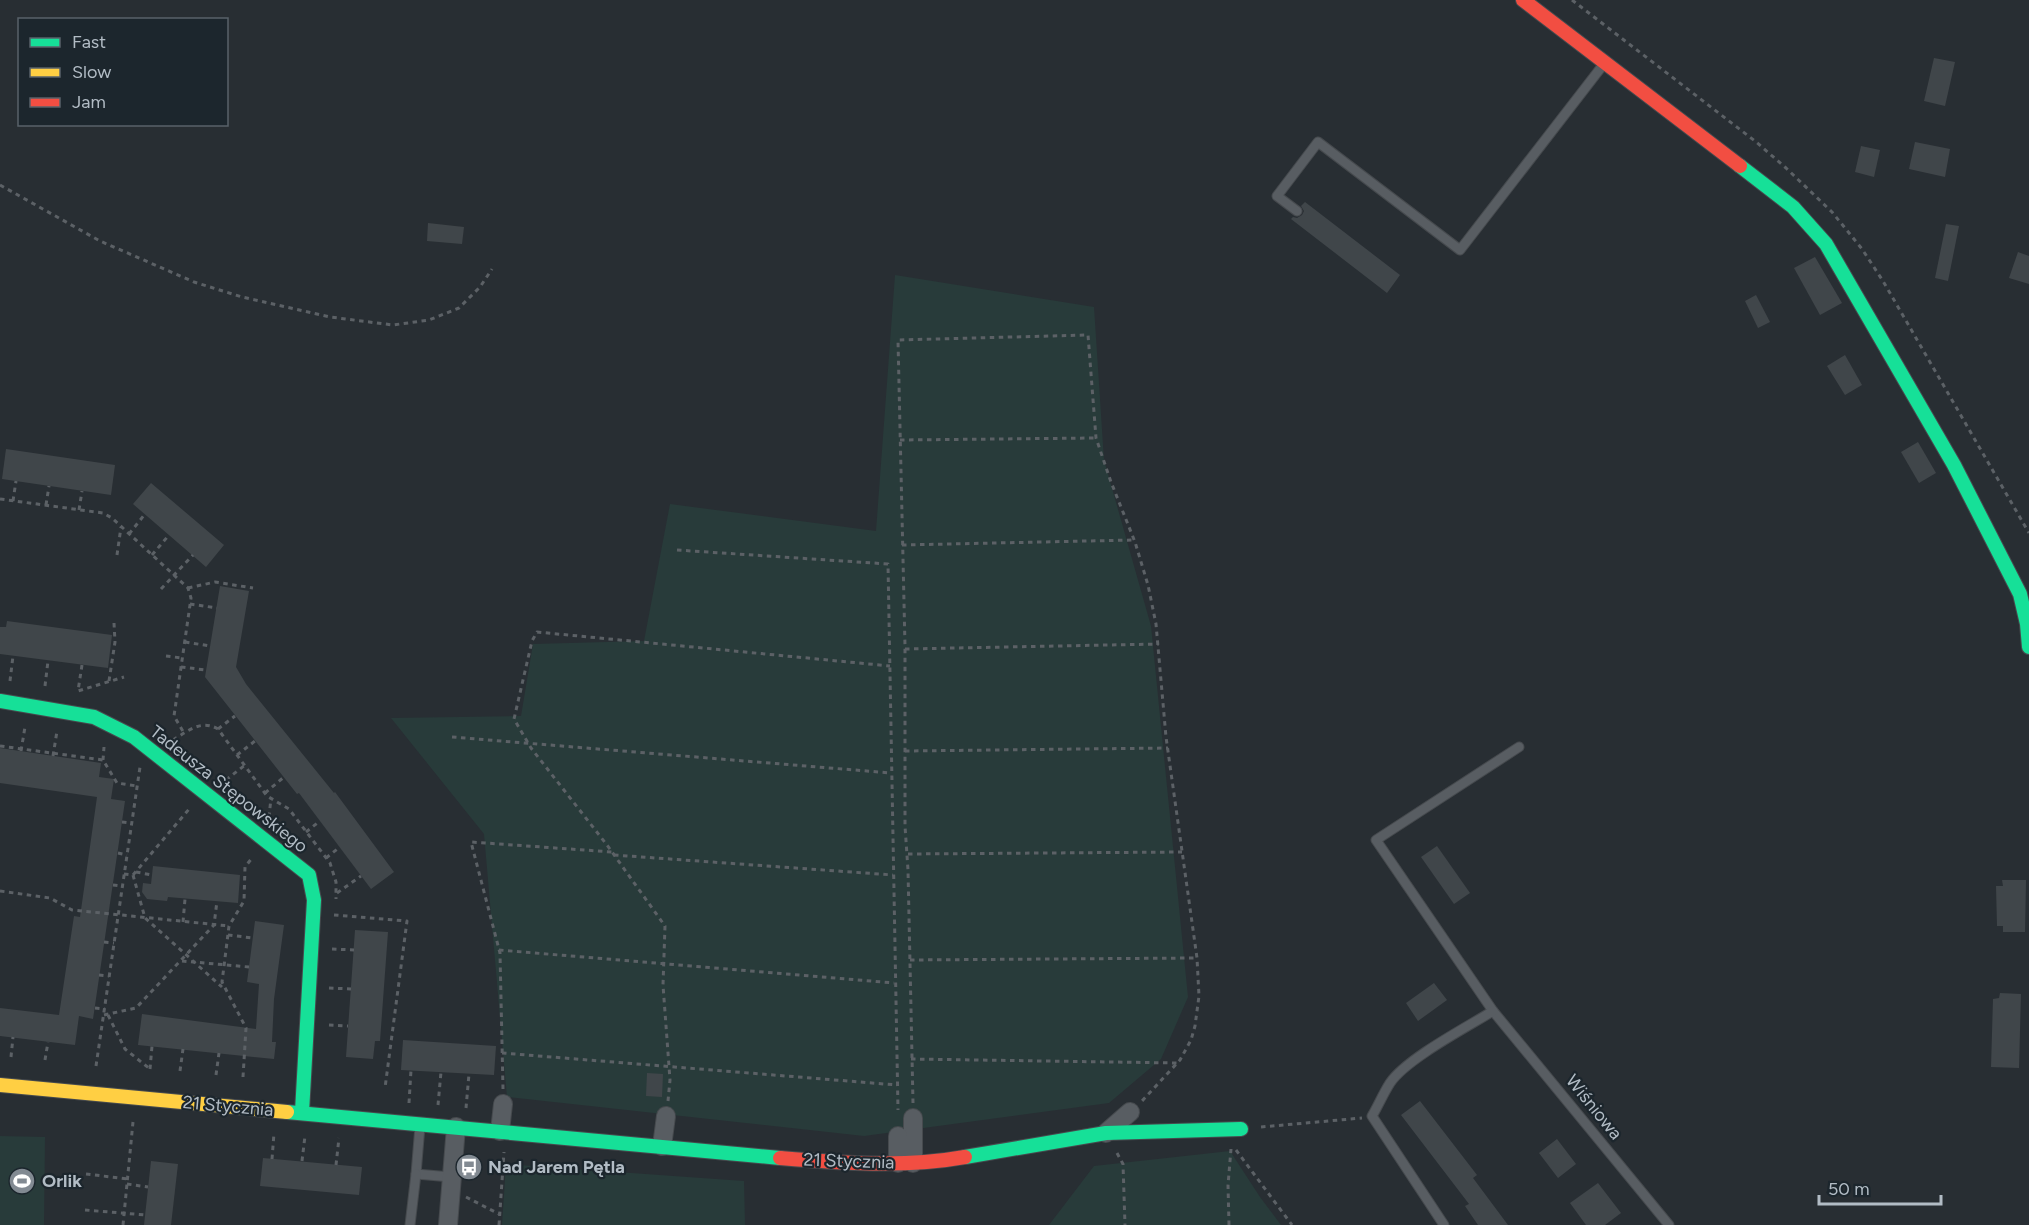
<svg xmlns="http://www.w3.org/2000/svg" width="2029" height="1225" font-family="Figtree,sans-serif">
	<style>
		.green { fill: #283b3a }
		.building { fill: #40464a }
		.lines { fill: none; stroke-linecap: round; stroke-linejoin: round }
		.lane-casing { stroke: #464a4e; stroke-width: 11 }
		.street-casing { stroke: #464a4e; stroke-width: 20 }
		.fast-casing { stroke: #464a4e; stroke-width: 16 }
		.slow-casing { stroke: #464a4e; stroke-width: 16 }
		.jam-casing { stroke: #464a4e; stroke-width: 16 }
		.path { stroke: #5c6166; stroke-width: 3; stroke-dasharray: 4.5 4.5; stroke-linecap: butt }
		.lane { stroke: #585d62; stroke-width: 9 }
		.street { stroke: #585d62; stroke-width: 18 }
		.fast { stroke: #16e098; stroke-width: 14 }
		.slow { stroke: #ffcf43; stroke-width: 14 }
		.jam { stroke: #f24e42; stroke-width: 14 }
		.labels { text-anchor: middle; stroke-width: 4.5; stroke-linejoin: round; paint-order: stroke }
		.street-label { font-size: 18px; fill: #b2bcc5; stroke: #1c262d }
		.poi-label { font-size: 18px; font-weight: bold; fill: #b2bcc5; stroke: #1c262d; text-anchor: start }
	</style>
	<rect width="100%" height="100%" fill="#282e33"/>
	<g class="green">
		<polygon points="895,275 1094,307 1104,460 1151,626 1188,997 1161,1059 1109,1103 864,1136 507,1097 484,834 391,718 521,716 533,644 644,641 670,504 876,531"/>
		<polygon points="0,1136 45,1137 44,1225 0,1225"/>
		<polygon points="1230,1151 1260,1197 1281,1225 1049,1225 1094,1166"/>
		<polygon points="506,1164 744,1181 745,1225 502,1225"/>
	</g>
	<g class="building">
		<polygon points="1934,58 1955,62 1945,106 1924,101"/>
		<polygon points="1915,142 1950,149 1945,177 1909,169"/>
		<polygon points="1861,146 1880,150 1874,177 1855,172"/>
		<polygon points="1305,202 1400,275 1387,293 1291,219 1293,217 1297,218 1302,215 1304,211 1301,206"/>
		<polygon points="428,223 464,227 462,244 427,241"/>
		<polygon points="1946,224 1959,226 1948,281 1935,278"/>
		<polygon points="2018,252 2029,256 2029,284 2009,278"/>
		<polygon points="1815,257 1842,303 1820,315 1794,268"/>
		<polygon points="1756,295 1770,322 1758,328 1745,301"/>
		<polygon points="1845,355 1862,385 1845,395 1827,366"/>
		<polygon points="1918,442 1936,473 1919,483 1901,452"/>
		<polygon points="6,449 115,465 111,495 2,479"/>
		<polygon points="151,483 224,545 206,567 133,504"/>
		<polygon points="220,586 249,591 236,667 246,684 334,793 335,792 394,872 371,889 299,793 297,794 205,677"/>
		<polygon points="7,621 112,635 108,668 0,654 0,627 6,627"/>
		<polygon points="0,748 101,763 99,777 114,779 111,799 125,801 93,1019 79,1016 75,1045 0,1036 0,1008 59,1015 74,916 80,917 97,797 0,783"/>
		<polygon points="1437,846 1470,893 1454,904 1421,857"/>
		<polygon points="153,866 240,875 238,903 168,897 167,901 147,899 142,892 143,883 151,884"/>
		<polygon points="2002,880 2026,880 2025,932 2003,932 2003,926 1997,926 1996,886 2003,886"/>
		<polygon points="255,921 284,925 274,999 272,1042 276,1042 274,1059 138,1045 142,1014 256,1029 259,984 247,982"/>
		<polygon points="355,930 388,932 380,1041 375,1041 373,1059 346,1057"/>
		<polygon points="1434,983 1447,1000 1418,1021 1406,1003"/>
		<polygon points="2000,993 2021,994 2019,1068 1991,1067 1993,999 1999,998"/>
		<polygon points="403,1040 496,1046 494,1075 401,1070"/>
		<polygon points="647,1073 663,1074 662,1097 646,1096"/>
		<polygon points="1420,1101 1477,1175 1473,1178 1508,1225 1478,1225 1465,1206 1469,1204 1401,1115"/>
		<polygon points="1557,1139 1576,1164 1558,1178 1539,1153"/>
		<polygon points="263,1158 362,1167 359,1195 260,1186"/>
		<polygon points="151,1161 178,1164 171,1225 144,1225"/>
		<polygon points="1598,1183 1621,1213 1605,1225 1586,1225 1570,1203"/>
	</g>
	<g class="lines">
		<defs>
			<g id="lane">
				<polyline points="1297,211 1277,196 1318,142 1460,250 1603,65"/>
				<polyline points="1519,747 1376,840 1493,1011 1669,1225"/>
				<polyline points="420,1126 416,1174 451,1177"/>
				<polyline points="410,1225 416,1174"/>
				<path d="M 1444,1225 L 1372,1116 C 1378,1106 1383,1094 1390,1083 C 1406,1059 1467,1027 1493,1011"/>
			</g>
			<g id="street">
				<polyline points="913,1118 913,1163"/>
				<polyline points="500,1131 503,1104"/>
				<polyline points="1106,1133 1130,1112"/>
				<polyline points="898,1136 898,1163"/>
				<polyline points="662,1146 666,1116"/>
				<polyline points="448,1225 456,1127"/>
			</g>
			<g id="fast">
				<polyline points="1740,166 1793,207 1826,244 1954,465 2020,594 2027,624 2029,647"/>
				<polyline points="0,701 94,717 134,737 309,875 314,900 302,1112"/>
				<polyline points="287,1112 780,1158"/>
				<polyline points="965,1157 1106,1133 1241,1129"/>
			</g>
			<polyline id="slow" points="0,1085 287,1112"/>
			<g id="jam">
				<polyline points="1523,0 1740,166"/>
				<path d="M 780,1158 C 841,1163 904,1168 965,1157"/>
			</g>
		</defs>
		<use href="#lane" class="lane-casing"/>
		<use href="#street" class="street-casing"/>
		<use href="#fast" class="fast-casing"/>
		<use href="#slow" class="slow-casing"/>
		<use href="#jam" class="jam-casing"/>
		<g class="path">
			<polyline points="1572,0 1755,141 1786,168 1832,212 1862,249 1883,281 2029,533"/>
			<polyline points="0,185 100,241 194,282 242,297 330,317 393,325 429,320 459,308 480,287 492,269"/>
			<polyline points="900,440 1096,438"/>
			<polyline points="0,499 103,513 112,518 188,588 191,598 174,716 184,733"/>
			<polyline points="13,501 16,481"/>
			<polyline points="46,505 49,486"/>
			<polyline points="79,510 82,491"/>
			<polyline points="129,534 145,514"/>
			<polyline points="902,545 1134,540"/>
			<polyline points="677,550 888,564 898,1110"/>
			<polyline points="117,555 121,527"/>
			<polyline points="152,555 169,535"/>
			<polyline points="188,588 215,582 253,588"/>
			<polyline points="161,589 193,555"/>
			<polyline points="190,604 217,608"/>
			<polyline points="185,642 210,646"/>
			<polyline points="905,649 1159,644"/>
			<polyline points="166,656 182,658"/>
			<polyline points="82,665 78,691 124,677"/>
			<polyline points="181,667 206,670"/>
			<polyline points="10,681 13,656"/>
			<polyline points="109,681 115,642 114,623"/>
			<polyline points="45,686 48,661"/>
			<polyline points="218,729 235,716"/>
			<polyline points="452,737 891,773"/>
			<path d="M 173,740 C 188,731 201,719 218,729 L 267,796 L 289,809 L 330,863 L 336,882 L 336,899"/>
			<polyline points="0,746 103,760 117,783 137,786"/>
			<polyline points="21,751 25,727"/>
			<polyline points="905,751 1168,748"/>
			<polyline points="237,755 255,741"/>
			<polyline points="53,756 57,731"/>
			<polyline points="103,760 104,747"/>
			<polyline points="226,780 245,765"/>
			<polyline points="265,793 284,777"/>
			<polyline points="269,817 271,798"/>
			<polyline points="122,822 131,823"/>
			<polyline points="306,832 320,821"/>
			<polyline points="118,853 127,855"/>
			<polyline points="908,854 1182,852"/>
			<polyline points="614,855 893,875"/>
			<polyline points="326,858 340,847"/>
			<polyline points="136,872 152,875"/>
			<polyline points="124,874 133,875 145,918 222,987"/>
			<polyline points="133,875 190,808"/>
			<polyline points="113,885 122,886"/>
			<polyline points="0,891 50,898 72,910 229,926"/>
			<polyline points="337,893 361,876"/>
			<polyline points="334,915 407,921 385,1088"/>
			<polyline points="183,922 185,899"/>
			<polyline points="228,935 253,938"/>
			<polyline points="104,942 114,943"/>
			<polyline points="332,949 354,950"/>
			<polyline points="499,950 894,983"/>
			<polyline points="910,960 1197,958"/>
			<polyline points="182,961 249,967"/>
			<polyline points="99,975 109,976"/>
			<polyline points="329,988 351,989"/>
			<polyline points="95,1008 105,1009"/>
			<polyline points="104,1015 136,1008 214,925 217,901"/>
			<polyline points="108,1015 125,1049 150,1069"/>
			<polyline points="329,1025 348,1026"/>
			<polyline points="502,1053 897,1085"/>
			<polyline points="11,1057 13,1037"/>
			<polyline points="911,1059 1178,1063"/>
			<polyline points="45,1060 48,1042"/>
			<polyline points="96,1066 140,767"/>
			<polyline points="150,1069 152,1046"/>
			<polyline points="180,1071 183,1049"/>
			<polyline points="216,1075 219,1053"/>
			<polyline points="243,1077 246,1028 222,982 229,926 244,901 245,867 252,858"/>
			<polyline points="503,1089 500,953 471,842 612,852"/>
			<polyline points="668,1101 670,1080 663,985 665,926 607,845 531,748 514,719 532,641 537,632 890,666"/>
			<polyline points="409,1103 411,1070"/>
			<polyline points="913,1103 908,870 905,826 905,646 898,340 1088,335 1096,438 1111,482 1135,542 1148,585 1156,624 1166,737 1197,958 1199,996 1195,1026 1191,1040 1180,1060 1142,1101"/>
			<polyline points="438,1105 441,1072"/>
			<polyline points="466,1108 469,1074"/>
			<polyline points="1261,1127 1362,1118"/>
			<polyline points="1236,1150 1292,1225"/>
			<polyline points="1117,1153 1123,1164 1125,1225"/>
			<polyline points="272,1159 274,1133"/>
			<polyline points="302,1161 305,1136"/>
			<polyline points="336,1165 339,1138"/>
			<polyline points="86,1174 128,1179"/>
			<polyline points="127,1184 148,1187"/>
			<polyline points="466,1197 499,1214"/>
			<polyline points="85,1210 145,1215"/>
			<polyline points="123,1225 133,1122"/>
			<polyline points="499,1225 504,1152"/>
			<polyline points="1229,1225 1228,1185 1231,1149"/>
		</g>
		<use href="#lane" class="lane"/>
		<use href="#street" class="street"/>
		<use href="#fast" class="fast"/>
		<use href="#slow" class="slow"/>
		<use href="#jam" class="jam"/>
	</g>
	<defs>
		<symbol id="bus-disc" viewBox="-11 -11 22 22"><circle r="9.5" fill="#828a92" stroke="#1c262d"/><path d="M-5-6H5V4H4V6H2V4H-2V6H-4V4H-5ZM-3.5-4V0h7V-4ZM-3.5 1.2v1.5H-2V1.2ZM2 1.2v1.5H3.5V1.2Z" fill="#fff"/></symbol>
		<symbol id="stadium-disc" viewBox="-11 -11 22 22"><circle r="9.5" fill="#828a92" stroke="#1c262d"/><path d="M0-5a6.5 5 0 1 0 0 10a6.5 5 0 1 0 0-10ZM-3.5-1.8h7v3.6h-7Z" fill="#fff"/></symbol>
	</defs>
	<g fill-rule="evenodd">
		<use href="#bus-disc" x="454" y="1152" width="30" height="30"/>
		<use href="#stadium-disc" x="7" y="1166" width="30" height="30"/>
	</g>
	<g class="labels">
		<g class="street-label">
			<text transform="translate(229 789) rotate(38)" y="6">Tadeusza Stępowskiego</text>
			<text transform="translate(228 1106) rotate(5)" y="6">21 Stycznia</text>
			<text transform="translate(1594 1107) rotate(51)" y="6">Wiśniowa</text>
			<text transform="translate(849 1161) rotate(2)" y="6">21 Stycznia</text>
		</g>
		<g class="poi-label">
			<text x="488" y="1173">Nad Jarem Pętla</text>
			<text x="42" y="1187">Orlik</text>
		</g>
	</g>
	<rect x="18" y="18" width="210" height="108" fill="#1c262d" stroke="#58626a" stroke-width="1.5"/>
	<rect x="30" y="38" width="30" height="9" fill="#16e098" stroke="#58626a" stroke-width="1.5"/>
	<text x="72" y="48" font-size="18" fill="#b2bcc5">Fast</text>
	<rect x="30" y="68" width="30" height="9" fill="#ffcf43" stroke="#58626a" stroke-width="1.5"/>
	<text x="72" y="78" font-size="18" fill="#b2bcc5">Slow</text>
	<rect x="30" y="98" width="30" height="9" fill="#f24e42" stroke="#58626a" stroke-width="1.5"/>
	<text x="72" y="108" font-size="18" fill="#b2bcc5">Jam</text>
	<path d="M1819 1195v9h122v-9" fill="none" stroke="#b2bcc5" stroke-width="3"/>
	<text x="1828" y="1195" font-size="18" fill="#b2bcc5" stroke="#1c262d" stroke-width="4.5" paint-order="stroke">50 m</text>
</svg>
